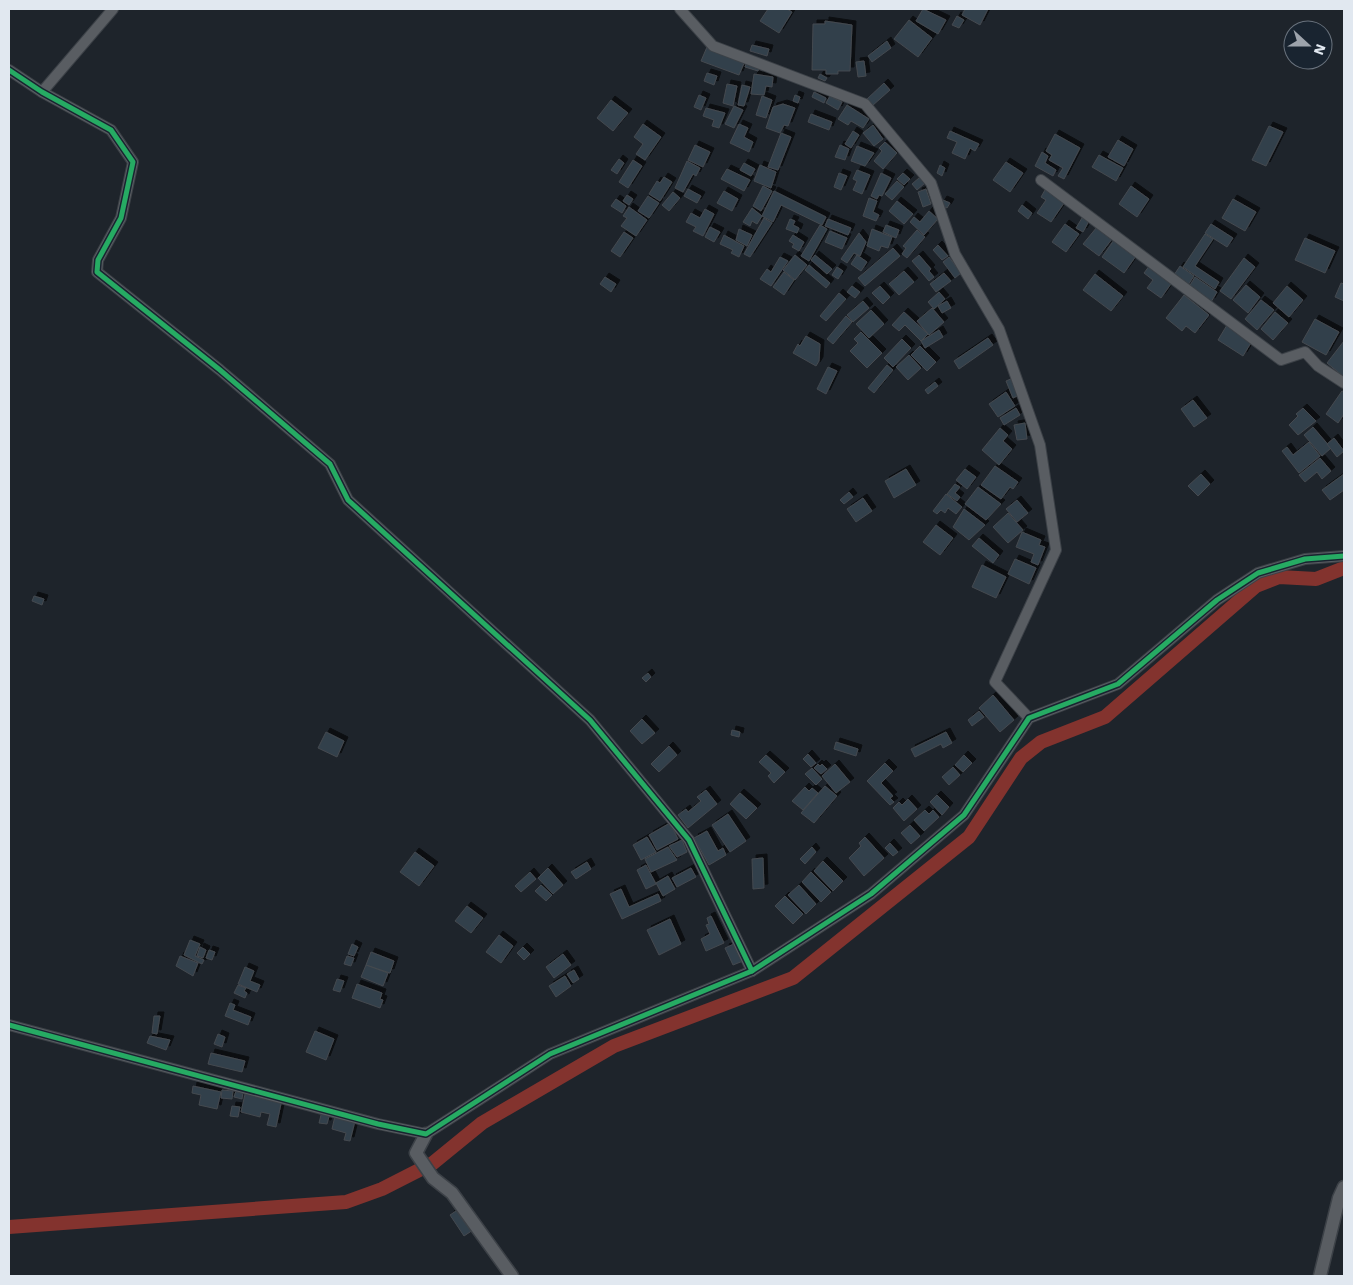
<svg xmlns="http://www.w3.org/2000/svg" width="1353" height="1285" font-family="'Work Sans',sans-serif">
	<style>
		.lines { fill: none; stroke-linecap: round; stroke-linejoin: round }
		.canal { stroke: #83332e; stroke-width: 14 }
		.building { fill: #33404c; stroke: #44494f; filter: url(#shadow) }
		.minor-casing { stroke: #3c4147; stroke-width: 12 }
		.tertiary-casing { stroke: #3c4147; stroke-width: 15 }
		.minor { stroke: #595d62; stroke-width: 10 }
		.tertiary { stroke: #595d62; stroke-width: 12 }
		.cycleway-casing { stroke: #192430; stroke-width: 8 }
		.cycleway { stroke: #26ab63; stroke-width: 5 }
	</style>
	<defs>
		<filter id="shadow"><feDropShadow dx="4" dy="-4" stdDeviation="0" flood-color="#0009"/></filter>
	</defs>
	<rect width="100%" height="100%" fill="#1e242b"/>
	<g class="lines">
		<polyline class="canal" points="9,1227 346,1202 382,1189 433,1163 482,1123 614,1046 793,978 969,837 1021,758 1041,742 1105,717 1256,586 1279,577 1316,579 1344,568"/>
	</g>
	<g class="building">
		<polygon points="768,9 787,9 792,12 779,33 760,21"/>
		<polygon points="923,9 946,20 938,34 916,21"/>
		<polygon points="965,9 988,9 980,25 962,15"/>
		<polygon points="957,16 964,20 959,28 952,25"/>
		<polygon points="909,20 932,38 918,57 894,39"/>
		<polygon points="825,21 852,25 850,71 838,71 838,74 826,74 826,70 812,70 813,24 825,24"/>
		<polygon points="887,41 891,48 872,62 868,56"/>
		<polygon points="752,45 769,49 767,56 750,51"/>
		<polygon points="707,47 745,61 739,75 701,61"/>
		<polygon points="747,61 760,66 758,71 745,67"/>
		<polygon points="864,61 866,76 858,77 856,62"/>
		<polygon points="707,73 717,76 714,85 704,81"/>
		<polygon points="754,74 773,77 772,87 766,86 764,95 751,94"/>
		<polygon points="820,74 827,78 825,81 818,78"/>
		<polygon points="884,83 890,90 872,106 866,100"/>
		<polygon points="727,84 737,86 733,106 723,103"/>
		<polygon points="742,85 750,87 744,106 738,105"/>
		<polygon points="814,92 826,98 824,103 812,97"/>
		<polygon points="699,95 706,98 701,110 694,107"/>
		<polygon points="795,95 800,97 798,103 793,101"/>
		<polygon points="762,96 772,100 766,118 756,115"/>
		<polygon points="830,96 842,102 838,110 826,103"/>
		<polygon points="611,100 628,113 613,131 597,118"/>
		<polygon points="783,104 795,108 788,126 784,125 780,133 766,128 773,107"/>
		<polygon points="847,105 869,119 863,128 851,121 848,125 838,119"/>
		<polygon points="734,106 743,110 734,128 725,124"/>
		<polygon points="706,108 725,113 719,128 712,126 714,120 703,116"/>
		<polygon points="811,114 832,122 829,130 808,122"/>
		<polygon points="643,124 661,137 645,160 636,154 643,144 634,137"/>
		<polygon points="739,124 748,128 744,137 753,142 749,152 730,143"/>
		<polygon points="873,125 883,139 874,146 863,133"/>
		<polygon points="1269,126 1283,132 1266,166 1252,160"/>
		<polygon points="853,131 859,135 851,148 845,144"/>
		<polygon points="950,131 979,144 975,151 970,148 965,159 952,153 957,142 947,138"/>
		<polygon points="781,133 791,137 778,170 768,167"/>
		<polygon points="1055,134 1080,148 1064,179 1058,176 1063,168 1049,160 1052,155 1046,151"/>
		<polygon points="1118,140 1133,149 1124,166 1108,157"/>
		<polygon points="885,142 897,153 883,169 874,161 882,151 879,148"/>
		<polygon points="695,145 710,152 703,167 688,160"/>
		<polygon points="840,145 849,149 845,160 835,157"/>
		<polygon points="857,146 874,153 865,166 851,161"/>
		<polygon points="1042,152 1048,156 1045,163 1056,170 1053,176 1035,166"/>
		<polygon points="1099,155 1123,168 1116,181 1092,167"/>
		<polygon points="619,159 624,163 617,174 611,170"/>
		<polygon points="633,160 642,166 628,188 619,182"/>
		<polygon points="687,161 700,168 696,176 693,174 683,192 675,188"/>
		<polygon points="1006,162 1023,173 1010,192 993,180"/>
		<polygon points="744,163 755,169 751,176 740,170"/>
		<polygon points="760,165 776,172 771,188 754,181"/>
		<polygon points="940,165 945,168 942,176 937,173"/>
		<polygon points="727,169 750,180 744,191 721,179"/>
		<polygon points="857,170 870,175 862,194 853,190 857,181 853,179"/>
		<polygon points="839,173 847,176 841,190 834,187"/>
		<polygon points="881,173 891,178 882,196 879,195 877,199 871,196"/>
		<polygon points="903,173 910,179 904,185 897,179"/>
		<polygon points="664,177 672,182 660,201 649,194 657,181 660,183"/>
		<polygon points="920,177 925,183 917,190 912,184"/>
		<polygon points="897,181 904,187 892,200 885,194"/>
		<polygon points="763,186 772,191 761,211 753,206"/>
		<polygon points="1131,186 1149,199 1137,217 1119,204"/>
		<polygon points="688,189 701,196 697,203 684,196"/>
		<polygon points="926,189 931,204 923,207 918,192"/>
		<polygon points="1045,190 1064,203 1051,222 1037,213 1046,200 1041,197"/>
		<polygon points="724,191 738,199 732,211 717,203"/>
		<polygon points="774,191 826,217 822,225 781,205 773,222 762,216"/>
		<polygon points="673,192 680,198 669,211 662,205"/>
		<polygon points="627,195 633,199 629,205 623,201"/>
		<polygon points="648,196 659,203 649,218 638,211"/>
		<polygon points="869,198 877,201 873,212 879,215 876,221 863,216"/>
		<polygon points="616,199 626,206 622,213 611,206"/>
		<polygon points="1233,199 1256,212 1245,231 1222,218"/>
		<polygon points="943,200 950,203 947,208 940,205"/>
		<polygon points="897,201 913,214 904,224 889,211"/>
		<polygon points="1022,205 1032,213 1028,219 1018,211"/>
		<polygon points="629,207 647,220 636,236 621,226 627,218 623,216"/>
		<polygon points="752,208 762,216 757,224 752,221 750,226 743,222"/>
		<polygon points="705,209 714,214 703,236 693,231 696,227 686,222 691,213 700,218"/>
		<polygon points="929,211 938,219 924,235 910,222 914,217 920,222"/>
		<polygon points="764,218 772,223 750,257 744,254"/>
		<polygon points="1082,218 1089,221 1083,232 1076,228"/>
		<polygon points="790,219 795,221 793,225 799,228 797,233 786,229"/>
		<polygon points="828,219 851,228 848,235 825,226"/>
		<polygon points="1065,224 1079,234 1066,252 1052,242"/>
		<polygon points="1211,224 1233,238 1227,247 1205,233"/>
		<polygon points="820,225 827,229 809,261 801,256"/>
		<polygon points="886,225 899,230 896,238 883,232"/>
		<polygon points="710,227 720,232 714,242 705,237"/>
		<polygon points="1097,227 1112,239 1099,256 1083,244"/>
		<polygon points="739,229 752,235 747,246 736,240"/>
		<polygon points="872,229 892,237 888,248 881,246 879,251 867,246"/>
		<polygon points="917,230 925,237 907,258 902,254 906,248 903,246"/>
		<polygon points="830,231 847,238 842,249 825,242"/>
		<polygon points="624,232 633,238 620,257 611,251"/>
		<polygon points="859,233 866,242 860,256 854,253 847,263 841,259"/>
		<polygon points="1205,234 1213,239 1195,266 1219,282 1215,289 1183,267"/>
		<polygon points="724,235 744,246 739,257 731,253 733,250 720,244"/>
		<polygon points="793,235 804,242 799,251 792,247 794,244 789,241"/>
		<polygon points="1305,238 1335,251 1325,273 1295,260"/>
		<polygon points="1114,240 1136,256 1124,273 1102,257"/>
		<polygon points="938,245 948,256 942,260 933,250"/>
		<polygon points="893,248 900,256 865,286 858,278"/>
		<polygon points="795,255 807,265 795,280 783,270"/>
		<polygon points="815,255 832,269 827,274 811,260"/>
		<polygon points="857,255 867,262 861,271 851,264"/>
		<polygon points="919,255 931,269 929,271 934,277 929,281 912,261"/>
		<polygon points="780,257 788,261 771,286 760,279 767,269 771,272"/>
		<polygon points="949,257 961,273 955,278 943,262"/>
		<polygon points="1244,258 1255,267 1231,299 1220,291"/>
		<polygon points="809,265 830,283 826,288 805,270"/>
		<polygon points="1150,265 1173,281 1161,298 1147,288 1153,280 1144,273"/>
		<polygon points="1180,266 1194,276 1188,285 1174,275"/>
		<polygon points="837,267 843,271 838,279 832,275"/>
		<polygon points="904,271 914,282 899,295 889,284"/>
		<polygon points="784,272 794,280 784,295 773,287"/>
		<polygon points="944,273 951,281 936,292 930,284"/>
		<polygon points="1095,274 1123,296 1111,311 1083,290"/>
		<polygon points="605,277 616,284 611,292 600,284"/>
		<polygon points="1195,277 1217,292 1211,302 1189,287"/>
		<polygon points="1341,283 1344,284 1344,301 1335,297"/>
		<polygon points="1246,285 1260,297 1248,313 1233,300"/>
		<polygon points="852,286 860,292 855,298 847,292"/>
		<polygon points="880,286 890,297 883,304 872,293"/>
		<polygon points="1287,286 1303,300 1289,317 1273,303"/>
		<polygon points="939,292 945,299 934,309 928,302"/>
		<polygon points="839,293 846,299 826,321 820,316"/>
		<polygon points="1184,295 1209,315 1195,333 1186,326 1182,331 1166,318"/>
		<polygon points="1261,300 1274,310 1257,330 1245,319"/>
		<polygon points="863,301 869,308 853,322 847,315"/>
		<polygon points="947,301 951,308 942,313 938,306"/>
		<polygon points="932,308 944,322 929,335 917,321"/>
		<polygon points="871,310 884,324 869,338 856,324"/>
		<polygon points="904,312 928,334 921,341 905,325 899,331 892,325"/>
		<polygon points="1275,312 1288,323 1273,340 1261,329"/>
		<polygon points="846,316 852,322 833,344 827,339"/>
		<polygon points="1315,319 1339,332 1326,355 1302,342"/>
		<polygon points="1227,325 1252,341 1243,356 1218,340"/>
		<polygon points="939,330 943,337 925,348 921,341"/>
		<polygon points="861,332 882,353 867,368 850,351 858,343 854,339"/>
		<polygon points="806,336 820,344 819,361 816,366 793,353 798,344 800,346"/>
		<polygon points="988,338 993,345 959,369 954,361"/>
		<polygon points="902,339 911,348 893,367 884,358"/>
		<polygon points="1344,341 1344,377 1327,363"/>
		<polygon points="920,346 936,362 927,371 911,355"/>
		<polygon points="909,355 921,368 908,380 896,367"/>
		<polygon points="887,365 893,370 874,393 868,388"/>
		<polygon points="828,367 837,371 826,394 817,389"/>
		<polygon points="1013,378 1021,394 1013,398 1006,381"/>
		<polygon points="935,382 938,386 928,394 925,390"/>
		<polygon points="1342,391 1344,392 1344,414 1338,423 1326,414"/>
		<polygon points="1006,392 1015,406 998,417 989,404"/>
		<polygon points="1193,400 1207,418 1194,427 1181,409"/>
		<polygon points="1016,408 1020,415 1004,425 1000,418"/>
		<polygon points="1303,408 1316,421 1298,435 1289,425 1298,416 1296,414"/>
		<polygon points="1025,423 1027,439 1017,440 1014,425"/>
		<polygon points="1313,427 1331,448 1322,456 1304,435"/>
		<polygon points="1000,428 1008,435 1003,441 1012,449 999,465 982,450"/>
		<polygon points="1334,438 1344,451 1337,457 1327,444"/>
		<polygon points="1309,442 1320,456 1299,473 1282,451 1287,447 1293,455"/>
		<polygon points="1320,458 1331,471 1322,479 1317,472 1305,482 1299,475"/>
		<polygon points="995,466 1018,482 1013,489 1010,487 1001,499 981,485"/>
		<polygon points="906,469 916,485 894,498 885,481"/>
		<polygon points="965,469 976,477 967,489 956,480"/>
		<polygon points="1201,474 1210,484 1198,496 1188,486"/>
		<polygon points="1344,474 1344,490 1330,500 1322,490"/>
		<polygon points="955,484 960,487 955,493 960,497 957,501 947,494"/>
		<polygon points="978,487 1001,504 986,520 965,504"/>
		<polygon points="849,492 853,497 844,504 840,500"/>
		<polygon points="946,494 962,507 956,514 948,508 945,513 941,510 937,514 933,511"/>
		<polygon points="863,498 872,511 856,522 847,509"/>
		<polygon points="1017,500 1028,513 1017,522 1006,509"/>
		<polygon points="964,509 985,525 969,540 953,527"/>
		<polygon points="1008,513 1023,530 1008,543 993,527"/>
		<polygon points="936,525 953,538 940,555 923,542"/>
		<polygon points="1022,532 1041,540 1039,545 1045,547 1038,565 1031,562 1034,554 1016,547"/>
		<polygon points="979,538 999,555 993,563 972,546"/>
		<polygon points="1015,559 1036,568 1029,584 1008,574"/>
		<polygon points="982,565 1006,577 996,598 972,587"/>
		<polygon points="34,596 44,599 42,605 32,601"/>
		<polygon points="648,673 651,677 646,682 642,678"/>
		<polygon points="993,695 1014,720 1000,732 979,708"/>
		<polygon points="979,711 984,717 972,726 968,720"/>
		<polygon points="642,719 655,733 642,744 630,731"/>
		<polygon points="732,730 740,732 739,737 731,735"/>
		<polygon points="326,732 344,741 337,757 318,748"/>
		<polygon points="946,732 952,743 943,748 941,744 915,757 911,749"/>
		<polygon points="836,742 858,749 856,756 834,749"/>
		<polygon points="669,746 677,755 659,772 651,764"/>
		<polygon points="808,754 816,763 811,767 803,759"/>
		<polygon points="766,755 785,772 774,783 768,776 771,773 759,762"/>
		<polygon points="964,755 972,763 963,772 955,765"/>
		<polygon points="885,763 893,771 881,783 893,796 890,798 894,802 890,805 867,781"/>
		<polygon points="818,764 820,766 822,764 827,769 821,774 814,768"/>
		<polygon points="835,764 850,782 836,793 822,776"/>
		<polygon points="953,767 960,775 949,785 942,777"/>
		<polygon points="812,768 822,779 816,785 805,774"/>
		<polygon points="825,786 837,796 814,823 801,813"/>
		<polygon points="805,787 809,791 812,788 818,793 803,810 792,801"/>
		<polygon points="706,790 717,804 688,828 678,815 686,809 688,812 701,801 697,797"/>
		<polygon points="740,793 757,808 746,819 730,804"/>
		<polygon points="937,795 949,807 942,815 930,802"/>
		<polygon points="908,799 917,809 904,821 893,808 899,802 902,805"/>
		<polygon points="925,810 929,814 933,810 939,817 924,831 914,820"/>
		<polygon points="728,814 746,841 730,852 712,825"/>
		<polygon points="670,823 678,839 657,850 649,835"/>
		<polygon points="910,825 920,836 911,844 901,833"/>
		<polygon points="707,831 718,851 723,848 726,855 709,865 694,838"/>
		<polygon points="647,837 656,852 641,860 633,845"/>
		<polygon points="865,837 884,858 864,876 849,858 861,846 859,843"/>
		<polygon points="682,840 687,852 677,857 669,846"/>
		<polygon points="890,843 898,852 893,856 885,848"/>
		<polygon points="668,847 677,860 651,872 645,859"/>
		<polygon points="812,847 816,852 805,864 800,859"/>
		<polygon points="415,852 434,866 419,886 400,872"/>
		<polygon points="763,858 764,888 753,889 752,859"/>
		<polygon points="823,861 843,881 833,891 814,871"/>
		<polygon points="587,862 591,869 576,879 571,872"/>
		<polygon points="646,865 656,884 646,889 637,870"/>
		<polygon points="548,868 563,885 553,894 538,878"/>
		<polygon points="691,868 696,877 677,887 672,878"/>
		<polygon points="530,872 536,879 521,892 515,886"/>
		<polygon points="811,872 831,892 821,902 802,882"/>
		<polygon points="668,876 675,889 663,896 656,883"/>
		<polygon points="541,885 552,895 546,901 535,891"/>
		<polygon points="799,885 816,904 806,914 788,895"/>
		<polygon points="621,889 629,907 658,894 661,901 622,919 610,894"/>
		<polygon points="785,896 803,914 793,924 775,906"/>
		<polygon points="467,906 483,918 471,933 455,921"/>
		<polygon points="711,916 724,943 706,951 701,939 710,934 706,925 709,924 707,918"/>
		<polygon points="670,919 681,944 659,955 647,930"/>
		<polygon points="499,935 513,946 501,963 486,952"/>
		<polygon points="190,940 200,944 195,956 204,960 202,964 184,955"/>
		<polygon points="352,944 358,947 354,956 348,954"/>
		<polygon points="734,944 743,961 733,965 725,948"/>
		<polygon points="200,947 206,950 203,958 197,956"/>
		<polygon points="523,947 530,954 524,960 517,953"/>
		<polygon points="209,950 215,952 212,960 206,958"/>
		<polygon points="371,952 394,961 390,973 366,965"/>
		<polygon points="563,954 571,965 554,978 546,967"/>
		<polygon points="180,956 198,963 193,976 176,966"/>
		<polygon points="347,956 354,958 351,966 344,964"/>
		<polygon points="366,965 388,973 383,986 361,977"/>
		<polygon points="245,967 254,971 250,981 260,985 257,992 238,984"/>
		<polygon points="574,970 579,979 573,983 567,974"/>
		<polygon points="565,976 571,986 556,997 549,986"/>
		<polygon points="337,979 344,981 340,992 333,990"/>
		<polygon points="357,984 382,993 380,999 383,1000 380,1008 352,998"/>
		<polygon points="238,985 246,988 244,991 247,993 245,998 234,993"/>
		<polygon points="230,1003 235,1005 233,1010 251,1017 248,1025 225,1016"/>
		<polygon points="154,1016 160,1016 157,1034 152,1033"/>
		<polygon points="315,1031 334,1039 326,1060 306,1052"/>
		<polygon points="218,1034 225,1037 222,1047 214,1044"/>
		<polygon points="150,1036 170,1040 166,1050 147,1043"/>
		<polygon points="211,1053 245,1061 242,1072 208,1064"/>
		<polygon points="193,1086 221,1092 217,1109 199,1105 201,1095 192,1093"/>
		<polygon points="222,1090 233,1091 232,1099 221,1098"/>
		<polygon points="246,1090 282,1099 276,1127 267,1125 270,1114 261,1112 260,1117 241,1112"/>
		<polygon points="236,1091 243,1092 242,1099 234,1097"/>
		<polygon points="232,1106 240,1107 238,1117 230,1116"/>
		<polygon points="322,1111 330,1113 327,1124 319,1123"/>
		<polygon points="335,1116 355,1121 350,1141 344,1140 346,1133 332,1129"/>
		<polygon points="459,1209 473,1230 464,1236 450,1215"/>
	</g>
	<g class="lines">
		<defs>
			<g id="minor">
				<polyline points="680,9 713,46 865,104 931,183 955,254 999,329 1040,445 1056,550 995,682 1029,718"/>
				<polyline points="9,70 42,92 111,130 133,162 121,218 98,260 97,272 220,370 330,464 348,500 590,720 689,840 752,971"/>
				<polyline points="42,92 113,9"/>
				<polyline points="1041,180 1281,360 1305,352 1318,366 1344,383"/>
				<polyline points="9,1025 378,1124 426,1134 550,1054 752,971 871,894 964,815 1029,718 1118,684 1217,600 1258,573 1305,559 1344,556"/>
			</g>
			<g id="tertiary">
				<polyline points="426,1134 416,1153 433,1178 452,1193 512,1276"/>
				<polyline points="1320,1276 1339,1198 1344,1187"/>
			</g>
		</defs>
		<use href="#minor" class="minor-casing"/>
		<use href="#tertiary" class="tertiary-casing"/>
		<use href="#minor" class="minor"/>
		<use href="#tertiary" class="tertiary"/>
		<defs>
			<g id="cycleway">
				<polyline points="9,70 42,92 111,130 133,162 121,218 98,260 97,272 220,370 330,464 348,500 590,720 689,840 752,971"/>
				<polyline points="9,1025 378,1124 426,1134 550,1054 752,971 871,894 964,815 1029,718 1118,684 1217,600 1258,573 1305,559 1344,556"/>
			</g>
		</defs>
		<use href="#cycleway" class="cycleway-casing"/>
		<use href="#cycleway" class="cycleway"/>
	</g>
	<rect width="1353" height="1285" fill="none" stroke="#e1e8f0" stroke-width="20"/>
	<g transform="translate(1308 45) rotate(111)"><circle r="24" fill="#192430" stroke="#69727d"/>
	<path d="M0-4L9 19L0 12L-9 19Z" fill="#9da3ab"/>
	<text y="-8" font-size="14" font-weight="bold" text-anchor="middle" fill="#e1e8f0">N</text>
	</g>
</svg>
